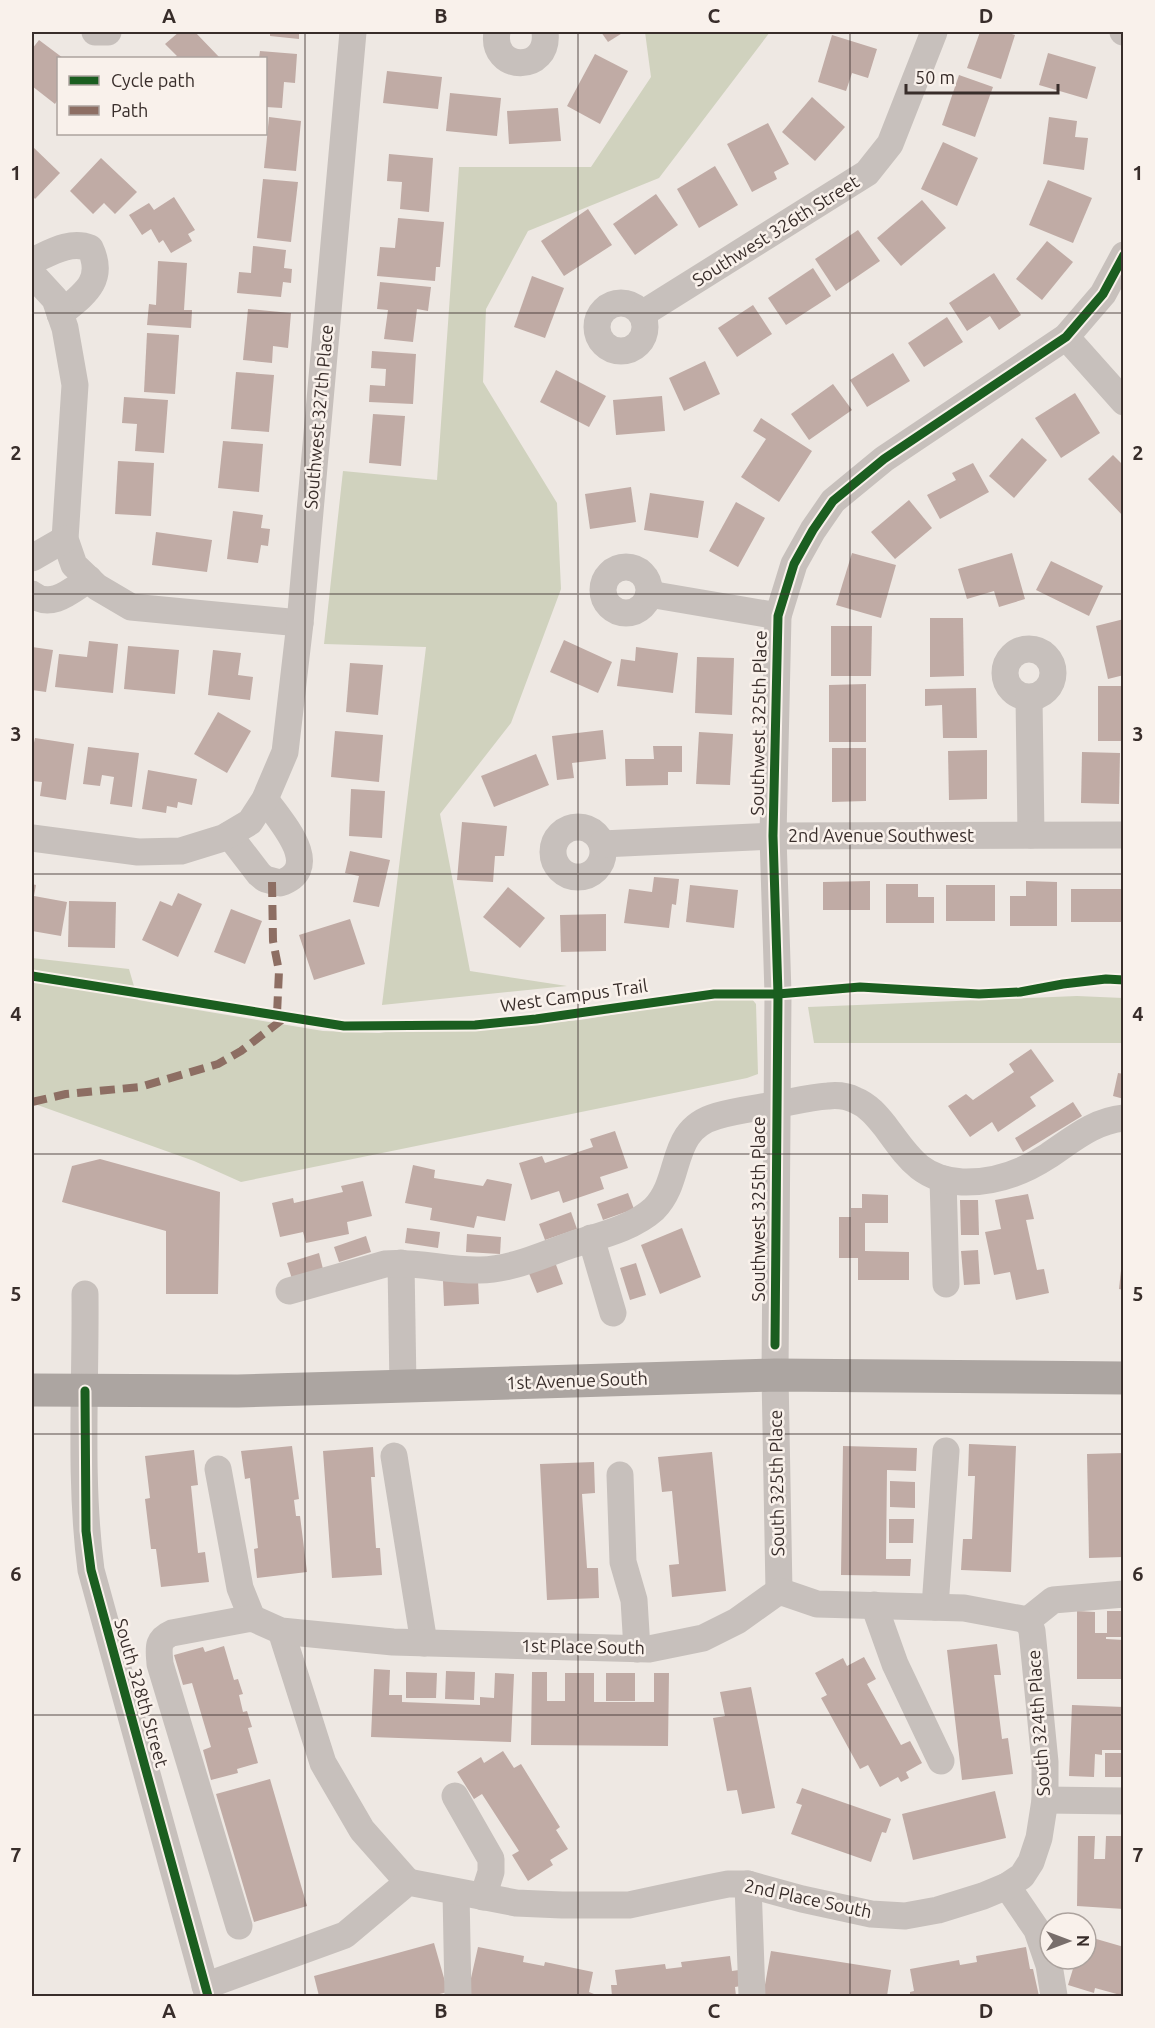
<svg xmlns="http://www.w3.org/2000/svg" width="1155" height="2028" font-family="Ubuntu,sans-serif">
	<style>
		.green { fill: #d0d2be }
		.building { fill: #c0aba5 }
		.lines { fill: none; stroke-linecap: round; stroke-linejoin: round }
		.minor { stroke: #c7c0bc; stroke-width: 27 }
		.major { stroke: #aca5a1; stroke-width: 33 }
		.quiet { stroke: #8d6e63; stroke-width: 8; stroke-dasharray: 15 8; stroke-linecap: butt }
		.cycleway-casing { stroke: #f9f1eb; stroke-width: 13 }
		.cycleway { stroke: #1b5e20; stroke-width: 9 }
		.grid { fill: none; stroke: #382d2a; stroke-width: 1.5; stroke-opacity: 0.55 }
		.labels { text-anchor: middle; stroke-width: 5; stroke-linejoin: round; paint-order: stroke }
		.street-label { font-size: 18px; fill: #382d2a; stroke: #f9f1eb }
		.neatline { fill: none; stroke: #382d2a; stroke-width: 2 }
		.grid-label { font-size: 20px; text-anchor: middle; font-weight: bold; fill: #382d2a }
	</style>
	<rect width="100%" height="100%" fill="#eee8e3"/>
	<g class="green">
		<polygon points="645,32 770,32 659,178 528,231 486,309 483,382 557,503 561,589 511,723 440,814 470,971 567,986 382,1005 426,647 324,644 343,471 437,480 459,167 591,167 651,77"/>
		<polygon points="32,958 129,969 138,1000 323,1031 379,1033 398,1030 476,1029 580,1020 715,998 752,999 756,1004 758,1074 747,1078 241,1182 194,1161 32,1103"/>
		<polygon points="1077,996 1123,998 1123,1043 814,1043 808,1007"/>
	</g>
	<g class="building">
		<polygon points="179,32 195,32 220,58 174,58 177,56 165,44"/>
		<polygon points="270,32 299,32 299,39 270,36"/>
		<polygon points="601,32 624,32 608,42"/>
		<polygon points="980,32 1005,32 1015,35 1001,79 967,68"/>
		<polygon points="832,35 877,49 868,78 852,73 846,91 818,82"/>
		<polygon points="39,40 63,58 58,58 58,99 55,104 32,86 32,49"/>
		<polygon points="260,51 297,54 295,83 284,82 282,108 266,107 266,58 259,58"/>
		<polygon points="1048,53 1096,67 1087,99 1039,85"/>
		<polygon points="595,54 628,71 600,124 567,106"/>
		<polygon points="387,71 442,77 438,109 383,103"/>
		<polygon points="959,75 993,87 975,137 942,125"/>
		<polygon points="450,93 501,98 497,136 446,131"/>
		<polygon points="812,97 845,127 815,161 782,132"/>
		<polygon points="558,108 561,141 509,144 507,111"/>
		<polygon points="269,117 301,121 296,171 264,168"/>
		<polygon points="1049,117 1077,121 1075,137 1088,138 1084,170 1043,164"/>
		<polygon points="768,123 789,164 774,172 777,179 752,192 727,144"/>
		<polygon points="943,142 978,158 957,206 921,189"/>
		<polygon points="32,146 60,173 35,199 32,195"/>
		<polygon points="389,154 433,158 429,212 400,209 402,182 387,181"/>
		<polygon points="101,158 137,192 115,214 104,203 93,214 70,191"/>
		<polygon points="715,166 738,205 699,228 677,189"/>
		<polygon points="263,179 298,182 291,242 257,238"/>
		<polygon points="1048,180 1092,198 1073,243 1029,225"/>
		<polygon points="656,194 678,225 635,255 613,224"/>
		<polygon points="174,197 195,230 188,234 192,241 171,253 163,240 159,243 151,229 142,235 129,215 149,203 154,210"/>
		<polygon points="922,200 946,228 901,266 877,238"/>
		<polygon points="588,209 612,245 564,276 541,241"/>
		<polygon points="398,218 444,222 440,267 436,267 435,281 377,276 380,247 395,248"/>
		<polygon points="858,230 880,261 836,291 815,259"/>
		<polygon points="1047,241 1073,262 1042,300 1016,279"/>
		<polygon points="253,246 286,250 284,268 292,269 291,283 283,282 281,297 237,293 239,272 251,273"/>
		<polygon points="158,261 187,263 184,310 192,310 191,328 147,325 149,304 156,305"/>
		<polygon points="813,268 831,296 786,325 768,298"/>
		<polygon points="994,273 1021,315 999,330 990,316 967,331 949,303"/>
		<polygon points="532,276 564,288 545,338 514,327"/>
		<polygon points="380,282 431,287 428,311 417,309 413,342 384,339 388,310 377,309"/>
		<polygon points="753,305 772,334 737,357 718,328"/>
		<polygon points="248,309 291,313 288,348 273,346 272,363 243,360"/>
		<polygon points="947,317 963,342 924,367 908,343"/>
		<polygon points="147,333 179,335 175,394 144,392"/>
		<polygon points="372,351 416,354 413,404 369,402 370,385 385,386 386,369 371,368"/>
		<polygon points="893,353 910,381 867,407 850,380"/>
		<polygon points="705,361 720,394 684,411 669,378"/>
		<polygon points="556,370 606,396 589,427 540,402"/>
		<polygon points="236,372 274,375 269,432 231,429"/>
		<polygon points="833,384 852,410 809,440 791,414"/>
		<polygon points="1075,393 1100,433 1061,458 1035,418"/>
		<polygon points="662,396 665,431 616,435 613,400"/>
		<polygon points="124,397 168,400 164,453 135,451 137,424 122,423"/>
		<polygon points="373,414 405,416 401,466 369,463"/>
		<polygon points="761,418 812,451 779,502 741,477 766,439 753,431"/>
		<polygon points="1022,438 1047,460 1014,498 989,476"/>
		<polygon points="223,441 263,444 259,492 218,488"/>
		<polygon points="1113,455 1124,466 1124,517 1088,479"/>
		<polygon points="118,461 154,463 151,516 115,514"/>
		<polygon points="973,463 989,492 940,519 927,495 956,480 952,473"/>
		<polygon points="631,487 636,522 590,529 585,494"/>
		<polygon points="650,493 704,501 698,538 644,530"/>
		<polygon points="909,500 932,528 895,559 871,532"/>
		<polygon points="736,502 765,518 738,567 709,551"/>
		<polygon points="233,511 263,515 261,528 270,529 268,546 261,545 258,563 227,559"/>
		<polygon points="156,532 212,540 207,572 152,565"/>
		<polygon points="852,553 896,565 881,618 836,605"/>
		<polygon points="1012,553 1025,599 999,607 994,591 967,599 958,569"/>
		<polygon points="1051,561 1103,586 1089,616 1036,590"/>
		<polygon points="930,618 963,618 964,676 930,677"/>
		<polygon points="1124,619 1124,675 1108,679 1096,626"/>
		<polygon points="831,626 872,626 871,676 831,676"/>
		<polygon points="564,640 612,662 598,693 550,672"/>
		<polygon points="89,641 118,644 113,693 55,687 59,654 87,657"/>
		<polygon points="128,646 179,650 175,694 124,689"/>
		<polygon points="32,647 53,650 46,692 32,690"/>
		<polygon points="636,647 678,653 673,693 617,686 621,659 635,661"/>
		<polygon points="213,650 241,653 238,675 253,677 250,700 208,695"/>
		<polygon points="697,657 734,658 732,715 695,713"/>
		<polygon points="350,663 383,665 378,715 346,712"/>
		<polygon points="866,684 866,742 829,742 829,685"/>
		<rect x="1098" y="686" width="26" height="55"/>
		<polygon points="976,688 977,738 943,738 942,705 925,706 925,689"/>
		<polygon points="218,712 251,731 227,773 194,754"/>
		<polygon points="603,730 606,759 572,763 574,778 557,780 552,736"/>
		<polygon points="335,731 383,735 379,782 331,777"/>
		<polygon points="699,732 733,734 730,785 696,784"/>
		<polygon points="35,738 74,744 66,800 40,796 42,782 32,781 32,752"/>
		<polygon points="653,746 682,746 682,772 668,772 668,785 626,786 625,759 654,759"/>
		<polygon points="88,747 139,753 132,807 110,804 114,777 102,775 100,786 83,784"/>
		<polygon points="832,748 866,748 866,801 832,802"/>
		<polygon points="987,750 987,799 949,800 948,751"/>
		<polygon points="1082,752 1120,753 1119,804 1081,803"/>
		<polygon points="536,754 549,785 494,807 481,776"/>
		<polygon points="148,770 197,779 192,805 178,802 177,808 167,806 166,813 142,809"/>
		<polygon points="351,789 385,791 382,838 349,836"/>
		<polygon points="462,822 507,826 504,856 495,856 493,882 457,880"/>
		<polygon points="350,851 390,860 379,907 353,902 359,876 345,873"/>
		<polygon points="654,877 679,879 676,905 672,904 669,928 624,923 629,889 652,892"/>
		<polygon points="870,881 870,910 823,910 823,882"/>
		<polygon points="1026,881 1057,882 1057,926 1010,926 1010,896 1026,896"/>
		<polygon points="32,884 36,885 34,896 67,902 61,936 32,931"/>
		<polygon points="886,884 918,884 918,897 934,897 934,923 886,923"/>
		<polygon points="690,885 738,890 734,928 686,922"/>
		<rect x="946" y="885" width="49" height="36"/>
		<polygon points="508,887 545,918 520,948 483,917"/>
		<rect x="1071" y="889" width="53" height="33"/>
		<polygon points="178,893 202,904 178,957 142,940 160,901 172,906"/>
		<polygon points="69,901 116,902 115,948 68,947"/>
		<polygon points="231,909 262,921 245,964 214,952"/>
		<polygon points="606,914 606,951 561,952 560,915"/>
		<polygon points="350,919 365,964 314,980 299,935"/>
		<polygon points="1031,1049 1054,1081 1030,1097 1036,1106 998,1132 992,1122 970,1137 948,1106 966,1094 973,1100 1014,1072 1009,1064"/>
		<polygon points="1118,1073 1124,1074 1124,1099 1113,1096"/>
		<polygon points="1073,1102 1082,1116 1023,1152 1015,1138"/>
		<polygon points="615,1131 628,1168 600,1177 604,1189 563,1203 559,1191 531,1200 519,1163 542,1156 545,1163 593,1147 590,1139"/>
		<polygon points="100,1159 220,1192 218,1294 166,1294 166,1231 62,1202 72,1166"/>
		<polygon points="413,1165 435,1170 434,1178 483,1186 487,1179 512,1184 505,1221 477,1216 474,1228 430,1220 432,1208 405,1203"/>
		<polygon points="363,1181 372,1216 347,1222 349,1234 306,1243 303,1232 280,1237 272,1203 293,1198 294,1203 343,1192 341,1186"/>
		<polygon points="628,1193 634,1209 603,1220 597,1204"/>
		<polygon points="862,1194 888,1195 888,1223 865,1223 865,1251 909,1252 909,1280 858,1280 858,1258 839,1258 839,1217 851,1217 851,1208 862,1208"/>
		<polygon points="1028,1194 1034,1219 1026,1220 1037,1270 1044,1269 1049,1293 1016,1300 1010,1272 994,1275 985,1232 1001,1229 995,1200"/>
		<polygon points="960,1200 978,1200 979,1235 961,1235"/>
		<polygon points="571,1212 577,1229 545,1240 539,1224"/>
		<polygon points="407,1228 440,1232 438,1248 405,1243"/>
		<polygon points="682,1228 701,1277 660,1294 641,1245"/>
		<polygon points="467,1234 501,1237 500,1254 466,1252"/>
		<polygon points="366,1236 371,1252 339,1262 334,1247"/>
		<polygon points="978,1250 980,1284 964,1285 961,1251"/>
		<polygon points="319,1253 323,1269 292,1279 287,1263"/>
		<polygon points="555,1262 563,1284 537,1293 528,1271"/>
		<polygon points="1122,1262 1124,1262 1124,1290 1119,1289"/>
		<polygon points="636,1263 646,1295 630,1300 620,1268"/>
		<polygon points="478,1280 479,1304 444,1306 443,1281"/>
		<polygon points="969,1444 1016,1446 1011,1572 961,1570 963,1539 972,1539 975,1476 968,1476"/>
		<polygon points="292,1446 299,1499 294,1500 296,1516 300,1516 307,1572 257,1578 254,1549 258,1548 250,1478 245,1479 241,1451"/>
		<polygon points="843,1446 917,1448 916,1471 887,1470 886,1559 911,1559 910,1576 841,1575"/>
		<polygon points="373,1447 375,1477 371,1477 376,1548 380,1548 382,1575 332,1578 323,1451"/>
		<polygon points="194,1450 198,1485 191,1486 198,1553 205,1552 209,1582 161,1587 156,1549 151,1549 145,1499 150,1498 145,1456"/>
		<polygon points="712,1452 726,1591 672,1597 669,1565 679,1564 672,1491 662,1492 658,1457"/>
		<polygon points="1124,1453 1124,1557 1089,1558 1087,1454"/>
		<polygon points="594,1462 595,1493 582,1494 587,1568 598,1568 599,1598 547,1600 540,1464"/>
		<polygon points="890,1481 915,1482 915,1508 890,1507"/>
		<polygon points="889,1519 914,1519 913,1543 889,1543"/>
		<polygon points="1077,1611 1095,1612 1095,1633 1107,1633 1107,1611 1124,1611 1124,1637 1106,1637 1106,1639 1124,1640 1124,1679 1077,1679"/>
		<polygon points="997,1644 1001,1675 994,1675 1002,1739 1008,1738 1013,1774 962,1780 947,1650"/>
		<polygon points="224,1646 234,1680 238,1679 243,1694 239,1695 243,1712 247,1711 252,1727 248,1728 258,1763 237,1769 238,1773 211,1780 203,1750 211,1747 192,1683 183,1685 174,1655 203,1647 205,1652"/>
		<polygon points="864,1657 876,1679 867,1684 901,1745 910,1741 922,1763 906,1772 909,1778 901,1782 898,1777 880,1787 868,1765 860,1769 821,1698 827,1695 815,1673 843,1658 847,1666"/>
		<polygon points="374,1669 390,1670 389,1695 402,1695 402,1702 480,1705 480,1697 494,1698 495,1673 514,1674 511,1742 371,1737"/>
		<polygon points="446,1671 475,1672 474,1700 445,1699"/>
		<polygon points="406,1672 437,1673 436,1698 406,1698"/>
		<polygon points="532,1672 547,1672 547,1701 565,1701 565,1673 594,1673 594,1702 654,1702 654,1673 669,1673 668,1746 531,1745"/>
		<rect x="606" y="1673" width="29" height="28"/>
		<polygon points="751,1687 775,1808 742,1814 737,1790 727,1791 713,1718 725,1716 720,1692"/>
		<polygon points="1072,1705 1124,1707 1124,1750 1102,1750 1102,1755 1095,1754 1094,1777 1069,1776"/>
		<polygon points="503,1751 514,1768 521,1764 560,1827 556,1830 568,1849 550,1860 553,1865 528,1881 512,1855 519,1851 482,1794 474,1799 457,1772 481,1757 484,1763"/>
		<rect x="1105" y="1753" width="19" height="24"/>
		<polygon points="270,1779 307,1906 254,1922 216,1794"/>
		<polygon points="802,1788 891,1819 886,1833 882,1832 871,1862 791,1834 802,1805 796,1803"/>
		<polygon points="995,1791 1006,1838 913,1860 902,1814"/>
		<polygon points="1078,1836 1095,1836 1094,1859 1105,1859 1106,1836 1124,1836 1124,1909 1077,1906"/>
		<polygon points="1086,1936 1124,1947 1124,1996 1095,1988 1094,1993 1068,1985 1076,1959 1086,1959"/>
		<polygon points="434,1943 448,1992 431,1996 421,1996 420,1994 412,1996 319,1996 314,1976"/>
		<polygon points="478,1947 524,1956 523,1962 544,1966 545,1962 593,1972 589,1992 594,1994 593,1996 467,1996"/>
		<polygon points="1026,1947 1030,1969 1033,1969 1039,1996 910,1996 910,1992 914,1991 910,1969 959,1960 960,1965 977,1962 976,1956"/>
		<polygon points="771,1951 891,1970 887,1996 763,1996"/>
		<polygon points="730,1956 732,1971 739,1970 741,1986 735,1987 736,1996 612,1996 611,1985 617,1985 615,1970 665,1964 666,1969 682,1967 681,1962"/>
	</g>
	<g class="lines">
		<g class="minor">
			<polyline points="95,32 108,32"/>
			<path d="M 497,32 C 490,72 550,74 545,32"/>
			<polyline points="1123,32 1124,32"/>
			<path d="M 32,261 C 50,253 70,240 90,248 C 106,281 83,295 60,314"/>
			<polyline points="32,274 55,299 65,328 75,385 65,539 74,565 97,587 131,607 300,623"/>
			<circle cx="621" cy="327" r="24"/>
			<polyline points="642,314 867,173 890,144 934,32"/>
			<polyline points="1066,337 1124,402"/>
			<polyline points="32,558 65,539"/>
			<circle cx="626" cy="590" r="23"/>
			<path d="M 32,594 C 51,610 72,590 89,579"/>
			<polyline points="649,594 778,616"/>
			<circle cx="1029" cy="673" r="24"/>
			<polyline points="1029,698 1031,835"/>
			<circle cx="578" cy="852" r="25"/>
			<path d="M 229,835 L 259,874 L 265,879 L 280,883 C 325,868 280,821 265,799"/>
			<polyline points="32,838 138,852 181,851 223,838 250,822 265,799 285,752 300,623 353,32"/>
			<polyline points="602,844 773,836 1124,835"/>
			<polyline points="943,1179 946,1284"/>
			<polyline points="591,1238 613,1313"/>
			<polyline points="401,1263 403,1386"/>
			<path d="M 289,1291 L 385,1264 C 417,1261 448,1271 480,1270 C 511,1270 542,1255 571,1245 C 598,1236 632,1229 654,1209 C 684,1179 667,1130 717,1116 C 737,1110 758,1108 779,1104 C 795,1101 812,1097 828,1096 C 837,1095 847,1096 855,1100 C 868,1105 877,1116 885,1126 C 908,1157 920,1179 962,1182 C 992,1183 1022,1173 1048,1156 C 1072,1140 1093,1121 1124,1118"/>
			<path d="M 85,1294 C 86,1385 79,1479 91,1570 L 208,1996"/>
			<polyline points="394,1456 424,1643"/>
			<polyline points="218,1469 240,1588 252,1618"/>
			<polyline points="620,1475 623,1562 634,1600 637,1649"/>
			<polyline points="779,1591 775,1375 778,994 773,836 778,616 794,564 813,530 833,501 884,459 1066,337 1103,294 1124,255"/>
			<polyline points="874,1605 895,1664 941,1761"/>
			<polyline points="935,1607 946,1451"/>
			<polyline points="1028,1620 1053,1600 1124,1594"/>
			<polyline points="281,1631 323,1763 362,1830 408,1882"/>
			<polyline points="455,1796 491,1859 491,1872 483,1897"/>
			<polyline points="1045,1800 1124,1801"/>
			<polyline points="748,1884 752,1996"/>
			<polyline points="1007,1886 1037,1930 1049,1965 1054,1996"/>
			<polyline points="456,1892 458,1996"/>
			<path d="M 239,1926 L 160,1664 C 159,1649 156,1640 172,1633 L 252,1618 L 281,1631 L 393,1642 L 649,1649 L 703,1638 L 737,1621 L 779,1591 L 817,1604 L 964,1608 L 1028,1620"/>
			<polyline points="205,1986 345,1935 408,1882 516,1903 562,1905 629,1905 708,1888 728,1884 748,1884 802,1899 871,1914 905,1916 938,1910 983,1896 1007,1886 1022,1876 1031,1862 1039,1838 1045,1800 1045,1762 1032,1631 1028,1620"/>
		</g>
		<polyline class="major" points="32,1390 238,1391 775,1375 1124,1378"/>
		<g class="quiet">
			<polyline points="272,882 273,941 279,971 277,1014"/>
			<polyline points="32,1102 66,1094 140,1087 218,1064 241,1051 287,1016"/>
		</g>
		<defs>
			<g id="cycleway">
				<polyline points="32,976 344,1026 475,1025 536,1019 714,994 778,994 860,987 979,994 1020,992 1063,984 1106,979 1124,980"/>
				<polyline points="775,1345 778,994 773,836 778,616 794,564 813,530 833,501 884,459 1066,337 1103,294 1124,255"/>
				<polyline points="85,1391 86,1531 91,1570 208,1996"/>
			</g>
		</defs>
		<use href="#cycleway" class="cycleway-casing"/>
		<use href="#cycleway" class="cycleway"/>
	</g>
	<path class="grid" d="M 305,32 L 305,1996M 578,32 L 578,1996M 850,32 L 850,1996M 32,313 L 1124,313M 32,594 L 1124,594M 32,874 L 1124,874M 32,1154 L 1124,1154M 32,1434 L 1124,1434M 32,1715 L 1124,1715"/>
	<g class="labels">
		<g class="street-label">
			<text transform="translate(776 231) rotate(-32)" y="6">Southwest 326th Street</text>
			<text transform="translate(319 417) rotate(-85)" y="6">Southwest 327th Place</text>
			<text transform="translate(759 723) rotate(-89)" y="6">Southwest 325th Place</text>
			<text x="881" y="842">2nd Avenue Southwest</text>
			<text transform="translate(574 996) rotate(-8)" y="6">West Campus Trail</text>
			<text transform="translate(759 1209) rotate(-90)" y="6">Southwest 325th Place</text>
			<text transform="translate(577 1381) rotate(-2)" y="6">1st Avenue South</text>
			<text transform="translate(777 1483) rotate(-91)" y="6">South 325th Place</text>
			<text transform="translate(583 1647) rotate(1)" y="6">1st Place South</text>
			<text transform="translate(141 1693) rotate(74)" y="6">South 328th Street</text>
			<text transform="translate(1039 1723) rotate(-94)" y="6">South 324th Place</text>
			<text transform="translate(808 1899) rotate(12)" y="6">2nd Place South</text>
		</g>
	</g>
	<rect width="1155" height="2028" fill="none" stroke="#f9f1eb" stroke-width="66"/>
	<rect x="57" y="57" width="210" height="78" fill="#f9f1eb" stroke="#aca39e" stroke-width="1.5"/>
	<rect x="69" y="76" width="30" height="9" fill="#1b5e20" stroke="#aca39e" stroke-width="1.5"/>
	<text x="111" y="87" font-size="18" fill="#382d2a">Cycle path</text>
	<rect x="69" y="106" width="30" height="9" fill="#8d6e63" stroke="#aca39e" stroke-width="1.5"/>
	<text x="111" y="117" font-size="18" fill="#382d2a">Path</text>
	<g transform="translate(1068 1941) rotate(90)"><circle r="28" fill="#f9f1eb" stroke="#aca39e" stroke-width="1.5"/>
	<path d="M0-4.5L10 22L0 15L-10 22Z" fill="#786e6b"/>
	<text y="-9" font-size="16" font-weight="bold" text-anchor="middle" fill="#382d2a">N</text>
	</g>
	<path d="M906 84v9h152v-9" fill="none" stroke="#382d2a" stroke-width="3"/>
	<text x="915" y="84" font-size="18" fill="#382d2a" stroke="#f9f1eb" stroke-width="4.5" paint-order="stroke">50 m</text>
	<rect x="33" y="33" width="1089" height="1962" class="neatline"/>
	<g class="grid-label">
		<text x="169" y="23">A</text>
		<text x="441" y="23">B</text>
		<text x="714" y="23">C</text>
		<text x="986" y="23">D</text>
		<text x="16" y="180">1</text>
		<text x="1138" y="180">1</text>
		<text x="16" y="460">2</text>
		<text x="1138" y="460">2</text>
		<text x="16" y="741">3</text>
		<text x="1138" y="741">3</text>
		<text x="16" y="1021">4</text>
		<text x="1138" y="1021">4</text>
		<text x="16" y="1301">5</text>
		<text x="1138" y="1301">5</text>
		<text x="16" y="1581">6</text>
		<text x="1138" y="1581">6</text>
		<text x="16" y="1862">7</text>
		<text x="1138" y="1862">7</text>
		<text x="169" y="2018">A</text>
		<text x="441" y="2018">B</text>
		<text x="714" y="2018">C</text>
		<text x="986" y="2018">D</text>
	</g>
</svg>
